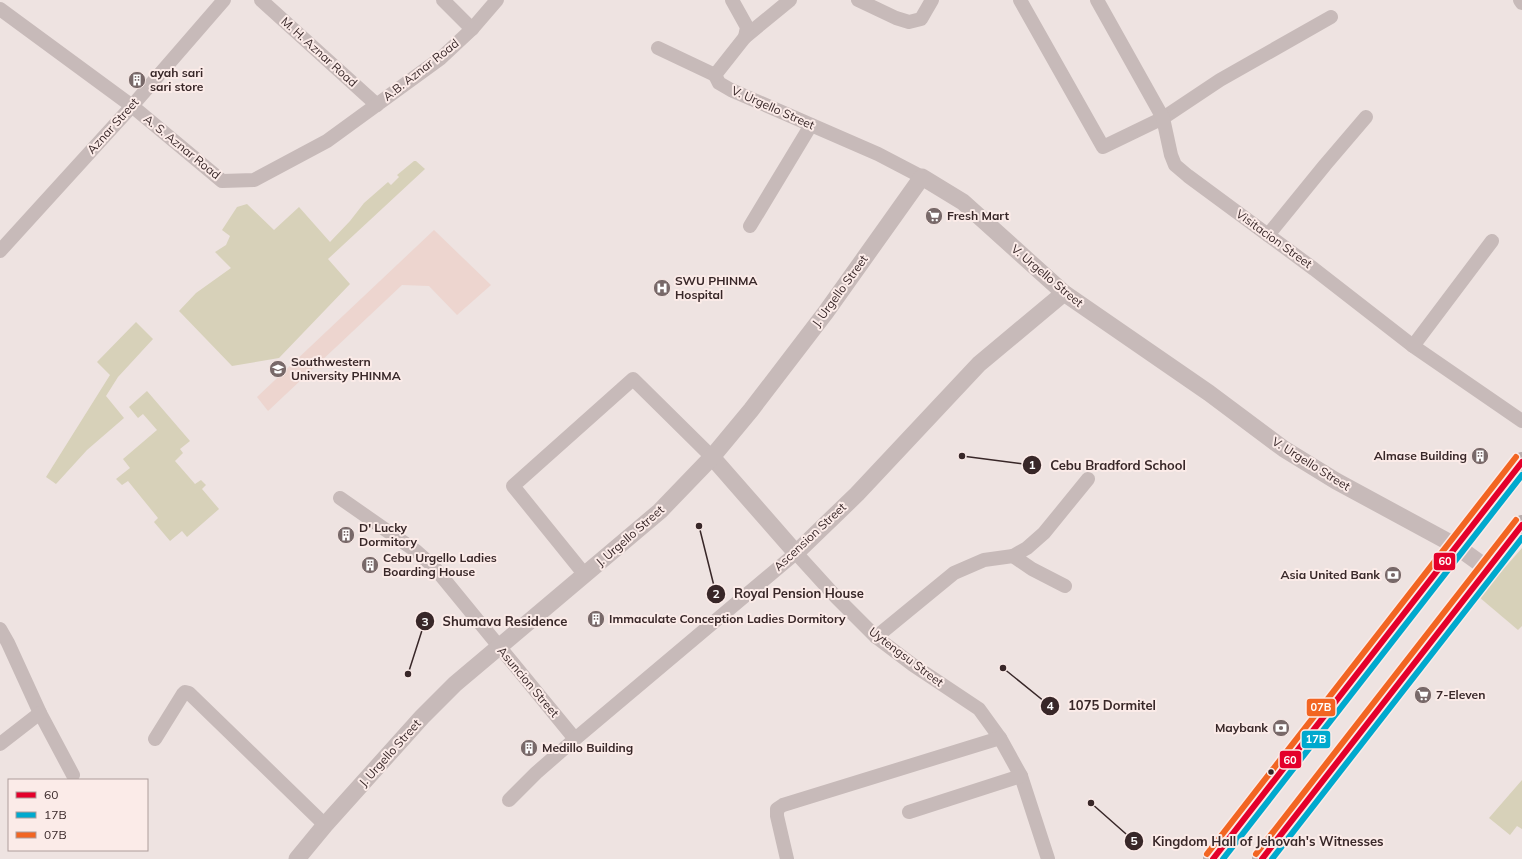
<svg xmlns="http://www.w3.org/2000/svg" width="1522" height="859" font-family="Mulish,sans-serif">
	<style>
		.green { fill: #d7d1b9 }
		.plaza { fill: #edd5cf }
		.lines { fill: none; stroke-linecap: round; stroke-linejoin: round }
		.minor { stroke: #c7bab9; stroke-width: 14 }
		.tertiary { stroke: #c7bab9; stroke-width: 17 }
		.secondary { stroke: #b8abaa; stroke-width: 20 }
		.bus-1-casing { stroke: #fbebe8; stroke-width: 9 }
		.bus-2-casing { stroke: #fbebe8; stroke-width: 9 }
		.bus-3-casing { stroke: #fbebe8; stroke-width: 9 }
		.bus-1 { stroke: #e4002b; stroke-width: 6 }
		.bus-2 { stroke: #00a9ce; stroke-width: 6 }
		.bus-3 { stroke: #f26522; stroke-width: 6 }
		.bus-dot { fill: #382728; stroke: #fbebe8; stroke-width: 1.5 }
		.labels { text-anchor: middle; stroke-width: 4; stroke-linejoin: round; paint-order: stroke }
		.street-label { font-size: 12px; fill: #382728; stroke: #fbebe8 }
		.poi-label { font-size: 12px; font-weight: bold; fill: #382728; stroke: #fbebe8; text-anchor: start }
		.leader { fill: none; stroke: #382728; stroke-width: 1.5 }
		.callout-dot { fill: #382728; stroke: #fbebe8; stroke-width: 1.5 }
		.mark-label { font-size: 12px; text-anchor: middle; font-weight: bold; fill: #fff }
		.callout-label { font-size: 13px; text-anchor: middle; font-weight: bold; fill: #382728; stroke: #fbebe8; stroke-width: 4; stroke-linejoin: round; paint-order: stroke }
		.line-badge { stroke: #fbebe8; stroke-width: 1.5 }
		.badge-label { font-size: 11px; text-anchor: middle; font-weight: bold; fill: #fff }
	</style>
	<rect width="100%" height="100%" fill="#eee3e1"/>
	<g class="green">
		<polygon points="414,161 416,161 425,169 328,259 350,284 279,358 232,366 179,311 196,293 231,268 215,252 226,245 230,236 222,230 237,207 247,204 274,230 299,207 330,242 350,221 364,203 388,182 391,185 399,177 397,175"/>
		<polygon points="136,322 153,339 118,377 106,396 124,418 87,450 56,484 46,477 110,375 97,362"/>
		<polygon points="147,391 190,441 180,449 183,453 175,461 195,484 201,480 206,485 202,489 219,509 187,537 182,531 170,541 154,522 158,518 128,481 122,485 116,479 130,468 123,459 157,430 143,414 138,418 129,407"/>
		<polygon points="1522,548 1522,626 1518,630 1479,597"/>
		<polygon points="1522,780 1522,829 1517,826 1510,835 1489,818"/>
	</g>
	<polygon class="plaza" points="434,230 491,285 457,315 429,286 402,285 268,411 257,397"/>
	<g class="lines">
		<g class="minor">
			<polyline points="261,0 377,105"/>
			<polyline points="443,0 472,29"/>
			<polyline points="858,0 896,18 909,22 921,19 932,0"/>
			<polyline points="1020,0 1103,147 1163,118 1220,80 1331,17"/>
			<polyline points="1097,0 1163,118 1171,155 1175,165 1188,176 1314,269 1413,346 1522,421"/>
			<polyline points="1520,0 1522,3"/>
			<polyline points="0,9 132,106 222,181 254,180 327,141 441,58 472,29 497,0"/>
			<polyline points="745,37 790,0"/>
			<polyline points="658,48 715,75"/>
			<polyline points="715,75 719,83 731,90 878,154 922,177"/>
			<polyline points="715,75 745,37 747,27 732,0"/>
			<polyline points="750,226 811,125"/>
			<polyline points="1268,235 1325,165 1366,117"/>
			<polyline points="0,251 132,106 224,0"/>
			<polyline points="1413,346 1492,241"/>
			<polyline points="340,498 416,551 434,567 575,739"/>
			<polyline points="1013,556 1032,569 1065,586"/>
			<polyline points="585,575 513,486 633,379 712,457"/>
			<polyline points="0,629 8,643 40,713 73,775"/>
			<polyline points="876,637 954,573 984,560 1013,556 1027,548 1044,533 1088,479"/>
			<polyline points="155,739 183,694 185,692 189,693 325,825"/>
			<polyline points="0,744 40,713"/>
			<polyline points="509,800 536,773 575,739 796,553 836,597 876,637 913,665 979,709 1000,738 1021,776 1048,859"/>
			<polyline points="909,812 1021,776"/>
			<polyline points="787,859 777,816 777,809 783,805 1000,738"/>
		</g>
		<g class="tertiary">
			<polyline points="712,457 796,553 857,494 979,364 1064,293"/>
			<polyline points="297,859 325,825 422,717 455,684 660,511 712,457 751,410 826,312 922,177 963,202 1064,293 1209,393 1284,449 1336,481 1456,546 1488,569"/>
		</g>
		<g class="secondary">
			<polyline points="1213,859 1522,462"/>
			<polyline points="1262,859 1522,525"/>
		</g>
		<defs>
			<g id="bus-1">
				<polyline points="1213,859 1522,462"/>
				<polyline points="1262,859 1522,525"/>
			</g>
			<g id="bus-2">
				<polyline points="1223,859 1522,475"/>
				<polyline points="1272,859 1522,538"/>
			</g>
			<g id="bus-3">
				<polyline points="1207,854 1516,457"/>
				<polyline points="1256,854 1516,520"/>
			</g>
		</defs>
		<use href="#bus-1" class="bus-1-casing"/>
		<use href="#bus-2" class="bus-2-casing"/>
		<use href="#bus-3" class="bus-3-casing"/>
		<use href="#bus-1" class="bus-1"/>
		<use href="#bus-2" class="bus-2"/>
		<use href="#bus-3" class="bus-3"/>
	</g>
	<defs>
		<symbol id="building-disc" viewBox="-11 -11 22 22"><circle r="9.5" fill="#786969" stroke="#fbebe8"/><path d="M-4-6H4V6H1V3H-1V6H-4ZM-2.5-4.3h1.7v1.8h-1.7ZM.8-4.3h1.7v1.8H.8ZM-2.5-1h1.7V.8h-1.7ZM.8-1h1.7V.8H.8Z" fill="#fff"/></symbol>
		<symbol id="supermarket-disc" viewBox="-11 -11 22 22"><circle r="9.5" fill="#786969" stroke="#fbebe8"/><path d="M-6-5.5h2.5l.6 2H6L4.5 2H-2.5L-4.4-4H-6ZM-1.5 3.2a1.3 1.3 0 1 0 .1 0ZM3 3.2a1.3 1.3 0 1 0 .1 0Z" fill="#fff"/></symbol>
		<symbol id="hospital-disc" viewBox="-11 -11 22 22"><circle r="9.5" fill="#786969" stroke="#fbebe8"/><path d="M-5-5h3v3.5h4V-5h3V5h-3V1.5h-4V5h-3Z" fill="#fff"/></symbol>
		<symbol id="university-disc" viewBox="-11 -11 22 22"><circle r="9.5" fill="#786969" stroke="#fbebe8"/><path d="M0-5L7-2L0 1L-7-2ZM-4 1L0 2.5L4 1V4Q0 6-4 4Z" fill="#fff"/></symbol>
		<symbol id="bank-disc" viewBox="-11 -11 22 22"><circle r="9.5" fill="#786969" stroke="#fbebe8"/><path d="M-6-4H6V4H-6ZM0-2.3a2.3 2.3 0 1 0 0 4.6a2.3 2.3 0 1 0 0-4.6Z" fill="#fff"/></symbol>
	</defs>
	<g fill-rule="evenodd">
		<use href="#building-disc" x="127" y="70" width="20" height="20"/>
		<use href="#supermarket-disc" x="924" y="206" width="20" height="20"/>
		<use href="#hospital-disc" x="652" y="278" width="20" height="20"/>
		<use href="#university-disc" x="268" y="359" width="20" height="20"/>
		<use href="#building-disc" x="1470" y="446" width="20" height="20"/>
		<use href="#building-disc" x="336" y="525" width="20" height="20"/>
		<use href="#building-disc" x="360" y="555" width="20" height="20"/>
		<use href="#bank-disc" x="1383" y="565" width="20" height="20"/>
		<use href="#building-disc" x="586" y="609" width="20" height="20"/>
		<use href="#supermarket-disc" x="1413" y="685" width="20" height="20"/>
		<use href="#bank-disc" x="1271" y="718" width="20" height="20"/>
		<use href="#building-disc" x="519" y="738" width="20" height="20"/>
	</g>
	<circle class="bus-dot" cx="1271" cy="772" r="3.5"/>
	<g class="labels">
		<g class="street-label">
			<text transform="translate(319 52) rotate(42)" y="4">M. H. Aznar Road</text>
			<text transform="translate(421 70) rotate(-38)" y="4">A.B. Aznar Road</text>
			<text transform="translate(773 108) rotate(24)" y="4">V. Urgello Street</text>
			<text transform="translate(113 126) rotate(-48)" y="4">Aznar Street</text>
			<text transform="translate(182 147) rotate(39)" y="4">A. S. Aznar Road</text>
			<text transform="translate(1274 239) rotate(36)" y="4">Visitacion Street</text>
			<text transform="translate(1047 276) rotate(40)" y="4">V. Urgello Street</text>
			<text transform="translate(840 291) rotate(-54)" y="4">J. Urgello Street</text>
			<text transform="translate(1311 464) rotate(32)" y="4">V. Urgello Street</text>
			<text transform="translate(630 536) rotate(-41)" y="4">J. Urgello Street</text>
			<text transform="translate(810 537) rotate(-43)" y="4">Ascension Street</text>
			<text transform="translate(906 657) rotate(37)" y="4">Uytengsu Street</text>
			<text transform="translate(528 682) rotate(50)" y="4">Asuncion Street</text>
			<text transform="translate(390 753) rotate(-48)" y="4">J. Urgello Street</text>
		</g>
		<g class="poi-label">
			<text x="150" y="77">ayah sari<tspan x="150" dy="14">sari store</tspan></text>
			<text x="947" y="220">Fresh Mart</text>
			<text x="675" y="285">SWU PHINMA<tspan x="675" dy="14">Hospital</tspan></text>
			<text x="291" y="366">Southwestern<tspan x="291" dy="14">University PHINMA</tspan></text>
			<text x="1467" y="460" text-anchor="end">Almase Building</text>
			<text x="359" y="532">D' Lucky<tspan x="359" dy="14">Dormitory</tspan></text>
			<text x="383" y="562">Cebu Urgello Ladies<tspan x="383" dy="14">Boarding House</tspan></text>
			<text x="1380" y="579" text-anchor="end">Asia United Bank</text>
			<text x="609" y="623">Immaculate Conception Ladies Dormitory</text>
			<text x="1436" y="699">7-Eleven</text>
			<text x="1268" y="732" text-anchor="end">Maybank</text>
			<text x="542" y="752">Medillo Building</text>
		</g>
	</g>
	<path class="leader" d="M962 456L1032 465M699 526L716 594M408 674L425 621M1003 668L1050 706M1091 803L1134 841"/>
	<g class="callout-dot">
		<circle cx="962" cy="456" r="4"/>
		<circle cx="699" cy="526" r="4"/>
		<circle cx="408" cy="674" r="4"/>
		<circle cx="1003" cy="668" r="4"/>
		<circle cx="1091" cy="803" r="4"/>
		<circle cx="1032" cy="465" r="10"/>
		<circle cx="716" cy="594" r="10"/>
		<circle cx="425" cy="621" r="10"/>
		<circle cx="1050" cy="706" r="10"/>
		<circle cx="1134" cy="841" r="10"/>
	</g>
	<g class="mark-label">
		<text x="1032" y="469">1</text>
		<text x="716" y="598">2</text>
		<text x="425" y="626">3</text>
		<text x="1050" y="710">4</text>
		<text x="1134" y="845">5</text>
	</g>
	<g class="callout-label">
		<text x="1118" y="470">Cebu Bradford School</text>
		<text x="799" y="598">Royal Pension House</text>
		<text x="505" y="626">Shumava Residence</text>
		<text x="1112" y="710">1075 Dormitel</text>
		<text x="1268" y="846">Kingdom Hall of Jehovah's Witnesses</text>
	</g>
	<g class="line-badge">
		<rect x="1433" y="552" width="23" height="19" rx="4" fill="#e4002b"/>
		<rect x="1306" y="698" width="30" height="19" rx="4" fill="#f26522"/>
		<rect x="1301" y="730" width="30" height="19" rx="4" fill="#00a9ce"/>
		<rect x="1279" y="750" width="23" height="19" rx="4" fill="#e4002b"/>
	</g>
	<g class="badge-label">
		<text x="1445" y="565">60</text>
		<text x="1321" y="711">07B</text>
		<text x="1316" y="743">17B</text>
		<text x="1290" y="764">60</text>
	</g>
	<rect x="8" y="779" width="140" height="72" fill="#fbebe8" stroke="#ad9d9b"/>
	<rect x="16" y="792" width="20" height="6" fill="#e4002b" stroke="#ad9d9b"/>
	<text x="44" y="799" font-size="12" fill="#382728">60</text>
	<rect x="16" y="812" width="20" height="6" fill="#00a9ce" stroke="#ad9d9b"/>
	<text x="44" y="819" font-size="12" fill="#382728">17B</text>
	<rect x="16" y="832" width="20" height="6" fill="#f26522" stroke="#ad9d9b"/>
	<text x="44" y="839" font-size="12" fill="#382728">07B</text>
</svg>
